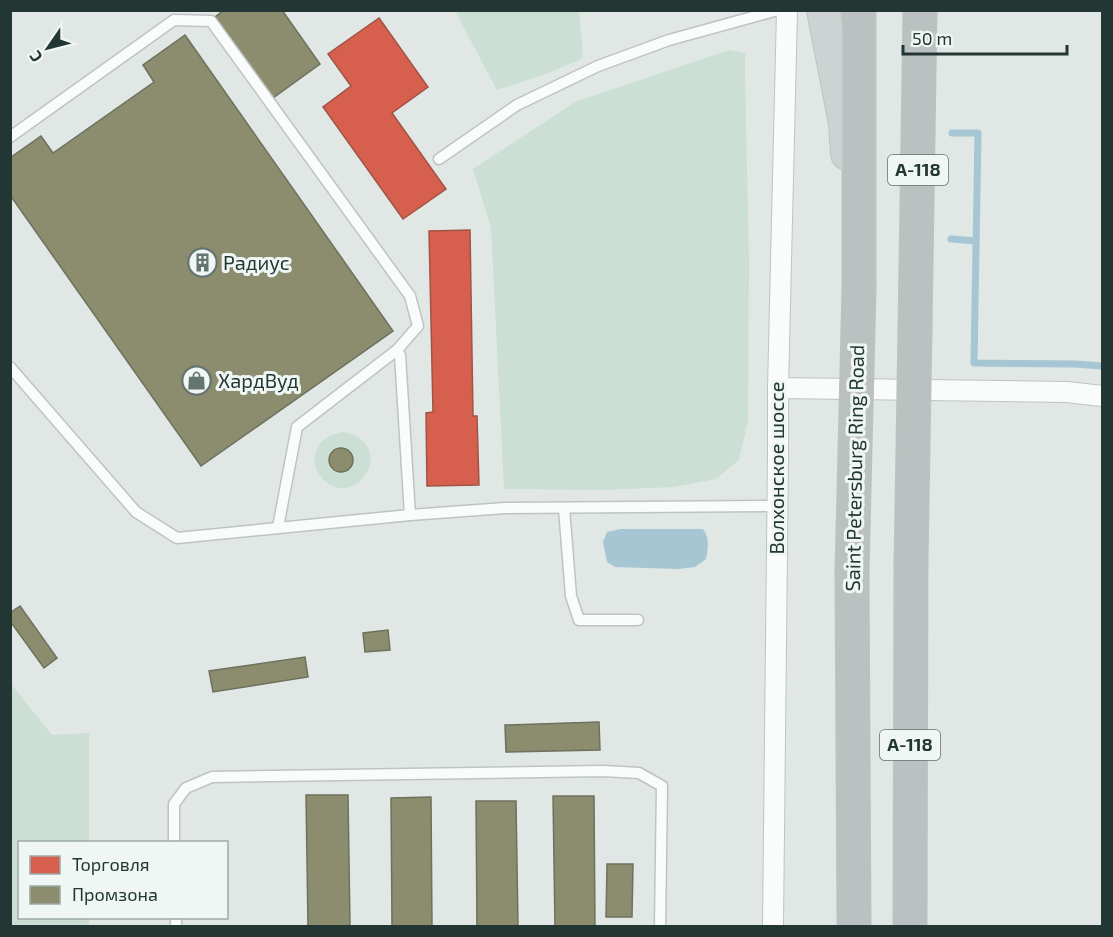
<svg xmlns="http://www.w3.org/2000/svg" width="1113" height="937" font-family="'Exo 2',sans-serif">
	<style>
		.green { fill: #cbdfd4; fill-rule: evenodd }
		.water { fill: #a5c6d2 }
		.shops { fill: #d6604d; stroke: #a05446; stroke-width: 1.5 }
		.industry { fill: #8c8c6e; stroke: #6c725d; stroke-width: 1.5 }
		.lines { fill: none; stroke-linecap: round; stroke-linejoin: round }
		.stream { stroke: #a5c6d2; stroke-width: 7 }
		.lane-casing { stroke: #bec4c2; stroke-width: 13 }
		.street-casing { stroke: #bec4c2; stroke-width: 22 }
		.primary-casing { stroke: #bcc3c1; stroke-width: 34 }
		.highway-casing { stroke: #bcc3c1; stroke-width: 35 }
		.lane { stroke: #fafbfb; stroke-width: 10 }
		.street { stroke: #fafbfb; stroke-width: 20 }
		.primary { stroke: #cdd3d2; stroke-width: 32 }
		.highway { stroke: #bac1c0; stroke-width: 33 }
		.highway-bridge-casing { stroke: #bcc3c1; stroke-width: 35; stroke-linecap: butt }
		.highway-bridge { stroke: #bac1c0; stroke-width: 33 }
		.labels { text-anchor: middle; stroke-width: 6; stroke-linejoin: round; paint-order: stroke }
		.shield { fill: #eff6f3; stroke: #60706d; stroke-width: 1.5 }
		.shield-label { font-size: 18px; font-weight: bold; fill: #223734 }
		.poi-label { font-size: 20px; fill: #223734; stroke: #eff6f3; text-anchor: start }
		.street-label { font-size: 20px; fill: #223734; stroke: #eff6f3 }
	</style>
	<rect width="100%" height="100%" fill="#e1e7e5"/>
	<g class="green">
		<polygon points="455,11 579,11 583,58 549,73 497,90"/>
		<polygon points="729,50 745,53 745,73 749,261 748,420 739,460 716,479 674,487 603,490 504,489 491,228 473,169 575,102"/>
		<path d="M 342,432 C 350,433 356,435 363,441 C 387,466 349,505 324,480 C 318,474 313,465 315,455 C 318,441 329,435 342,432 ZM 337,448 L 347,449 C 370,471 325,483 328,459 C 329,453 333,451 337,448 Z"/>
		<polygon points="10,683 52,735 89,733 89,842 20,842 20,918 89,918 89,926 11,926"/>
	</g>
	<path class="water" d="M 621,529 L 703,529 C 710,538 708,549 706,559 L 695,567 L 678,569 L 615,567 L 607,562 L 603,542 L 607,532 Z"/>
	<g class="shops">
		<polygon points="379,18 428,87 392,113 446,189 403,219 323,107 351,86 328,54"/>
		<polygon points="470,230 473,416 477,416 479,485 427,486 426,413 433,412 429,231"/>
	</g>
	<g class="industry">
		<polygon points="224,10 282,10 320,64 273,98 215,17"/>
		<polygon points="185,35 393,331 201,466 10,195 10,158 41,136 53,153 154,82 143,65"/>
		<circle cx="341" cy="460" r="12"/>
		<polygon points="20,606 57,658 44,668 10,621 10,613"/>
		<polygon points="388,630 390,650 365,652 363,633"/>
		<polygon points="305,657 308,677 213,692 209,671"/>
		<polygon points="599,722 600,750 506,752 505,725"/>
		<polygon points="306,795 348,795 350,926 308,926"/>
		<polygon points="553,796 594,796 595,926 555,926"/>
		<polygon points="431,797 432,926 392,926 391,798"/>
		<polygon points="476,801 516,801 518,926 477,926"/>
		<polygon points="607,864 633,864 632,917 606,917"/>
	</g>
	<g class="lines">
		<g class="stream">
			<polyline points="952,133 978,133 974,363 1075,364 1102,366"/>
			<polyline points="951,239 976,241"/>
		</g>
		<defs>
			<g id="lane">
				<polyline points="10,137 174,20 211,21 410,296 418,326 397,350"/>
				<polyline points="439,159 517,105 598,66 669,40 778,10"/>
				<polyline points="10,367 136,512 177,538 410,515 505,508 778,506"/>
				<polyline points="564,508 571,596 579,620 638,620"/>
				<polyline points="278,527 297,427 397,350 400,355 410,515"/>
				<polyline points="174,842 174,804 186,788 212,777 603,771 639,773 662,786 660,926"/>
				<polyline points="176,918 176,926"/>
			</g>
			<g id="street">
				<polyline points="778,388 1067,392 1102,396"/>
				<polyline points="773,926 778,454 778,388 787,10"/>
			</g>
			<polyline id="primary" points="823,10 845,123 847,154"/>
			<g id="highway">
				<polyline points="859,10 859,288"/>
				<polyline points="915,329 920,10"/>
				<polyline points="852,572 854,926"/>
				<polyline points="910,926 911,564"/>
			</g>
		</defs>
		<use href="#lane" class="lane-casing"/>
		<use href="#street" class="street-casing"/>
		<use href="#primary" class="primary-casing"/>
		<use href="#highway" class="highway-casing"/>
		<use href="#lane" class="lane"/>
		<use href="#street" class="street"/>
		<use href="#primary" class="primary"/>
		<use href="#highway" class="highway"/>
		<defs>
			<g id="highway-bridge">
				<polyline points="911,564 915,329"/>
				<polyline points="852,572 859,288"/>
			</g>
		</defs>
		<use href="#highway-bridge" class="highway-bridge-casing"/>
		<use href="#highway-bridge" class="highway-bridge"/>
	</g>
	<defs>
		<symbol id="building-ring" viewBox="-11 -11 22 22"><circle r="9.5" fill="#eff6f3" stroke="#657572" stroke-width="1.5"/><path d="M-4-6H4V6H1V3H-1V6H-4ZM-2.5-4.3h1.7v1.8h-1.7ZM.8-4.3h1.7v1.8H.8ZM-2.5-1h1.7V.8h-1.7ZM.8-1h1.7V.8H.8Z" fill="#657572"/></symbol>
		<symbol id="shop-ring" viewBox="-11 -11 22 22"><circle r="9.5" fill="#eff6f3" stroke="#657572" stroke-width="1.5"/><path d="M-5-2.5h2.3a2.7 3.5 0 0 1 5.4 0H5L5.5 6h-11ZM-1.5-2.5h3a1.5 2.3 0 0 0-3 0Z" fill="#657572"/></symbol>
	</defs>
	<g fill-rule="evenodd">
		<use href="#building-ring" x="186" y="246" width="33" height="33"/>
		<use href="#shop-ring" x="180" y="364" width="33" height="33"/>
	</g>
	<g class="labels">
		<g class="shield">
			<rect x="888" y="155" width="60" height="30" rx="4.5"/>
			<rect x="880" y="730" width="60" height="30" rx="4.5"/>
		</g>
		<g class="shield-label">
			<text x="918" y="176">А-118</text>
			<text x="910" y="751">А-118</text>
		</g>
		<g class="poi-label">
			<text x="223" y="270">Радиус</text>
			<text x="218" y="388">ХардВуд</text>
		</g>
		<g class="street-label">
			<text transform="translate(777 468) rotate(-90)" y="7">Волхонское шоссе</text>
			<text transform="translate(855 468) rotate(-89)" y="7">Saint Petersburg Ring Road</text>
		</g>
	</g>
	<rect width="1113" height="937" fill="none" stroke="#223734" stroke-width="24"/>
	<rect x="18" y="841" width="210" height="78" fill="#eff6f3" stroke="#9daaa7" stroke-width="1.5"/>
	<rect x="30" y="856" width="30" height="18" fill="#d6604d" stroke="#9daaa7" stroke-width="1.5"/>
	<text x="72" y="871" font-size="18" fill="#223734">Торговля</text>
	<rect x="30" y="886" width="30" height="18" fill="#8c8c6e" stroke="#9daaa7" stroke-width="1.5"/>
	<text x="72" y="901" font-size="18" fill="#223734">Промзона</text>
	<g transform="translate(48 48) rotate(235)" stroke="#eff6f3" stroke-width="4.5" paint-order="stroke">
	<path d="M0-4.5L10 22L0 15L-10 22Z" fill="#223734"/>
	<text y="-9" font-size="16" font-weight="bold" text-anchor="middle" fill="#223734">С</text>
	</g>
	<path d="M903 45v9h164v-9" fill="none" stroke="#223734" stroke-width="3"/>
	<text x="912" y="45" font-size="18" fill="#223734" stroke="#eff6f3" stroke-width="4.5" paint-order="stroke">50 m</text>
</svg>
